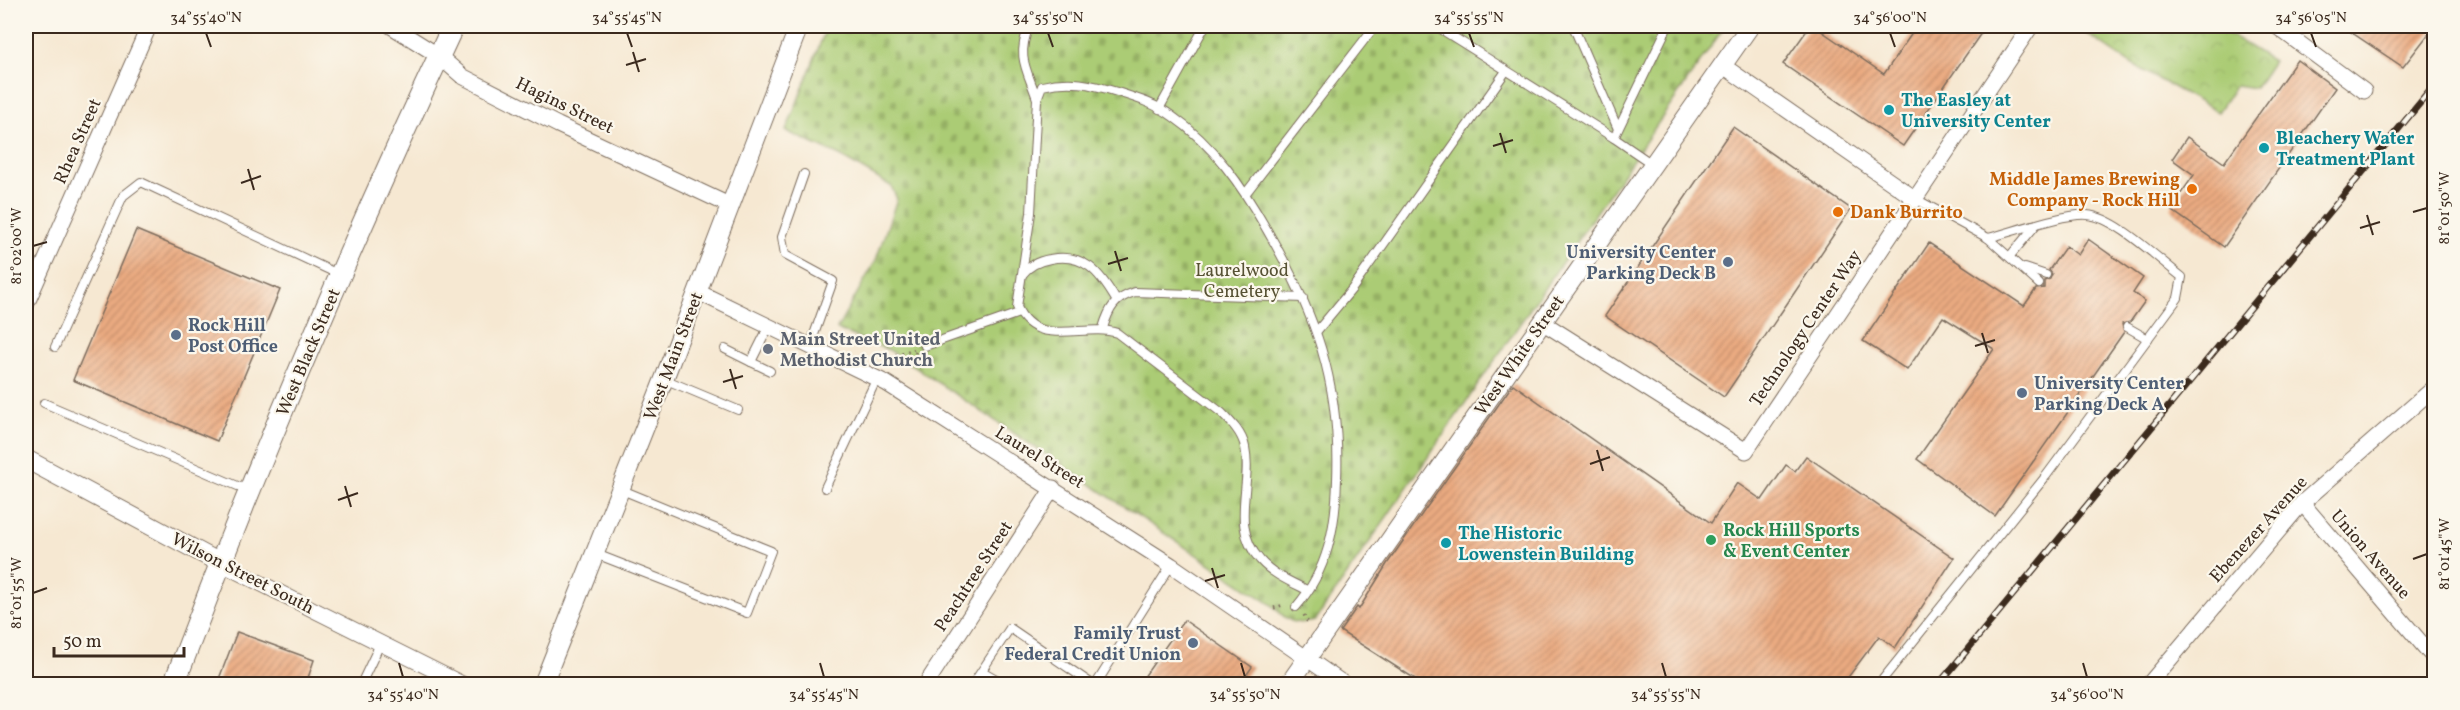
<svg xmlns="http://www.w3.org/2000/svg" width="2460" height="710" font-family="Vollkorn,serif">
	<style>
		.cemetery { fill: url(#cemetery-stones); stroke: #737b49; stroke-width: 1.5 }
		.park { fill: url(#park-crowns); stroke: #737b49; stroke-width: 1.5 }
		.building { fill: url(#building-hatch) }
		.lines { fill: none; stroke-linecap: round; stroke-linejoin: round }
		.service-casing { stroke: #7c6c5d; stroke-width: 10 }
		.minor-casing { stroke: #7c6c5d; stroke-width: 17 }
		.tertiary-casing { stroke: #7c6c5d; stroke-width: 20 }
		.secondary-casing { stroke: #7c6c5d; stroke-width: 23 }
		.path { stroke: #7c6c5d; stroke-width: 3; stroke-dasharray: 1.5 4.5; stroke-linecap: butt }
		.service { stroke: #fff; stroke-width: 8 }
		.minor { stroke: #fff; stroke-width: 15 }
		.tertiary { stroke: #fff; stroke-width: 18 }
		.secondary { stroke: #fff; stroke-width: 21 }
		.rail-casing { stroke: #3b2a1e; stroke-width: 7 }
		.rail { stroke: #fbf7ec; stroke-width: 4.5; stroke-dasharray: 14; stroke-linecap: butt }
		.ticks { fill: none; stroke: #3b2a1e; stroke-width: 2 }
		.culture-dot { fill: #0f9aa8; stroke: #fbf7ec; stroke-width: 2 }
		.food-dot { fill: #e8710a; stroke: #fbf7ec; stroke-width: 2 }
		.service-dot { fill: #5c6f8a; stroke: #fbf7ec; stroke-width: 2 }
		.worship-dot { fill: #6b7280; stroke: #fbf7ec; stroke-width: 2 }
		.leisure-dot { fill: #2e9e5b; stroke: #fbf7ec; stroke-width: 2 }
		.labels { text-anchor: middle; stroke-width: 4.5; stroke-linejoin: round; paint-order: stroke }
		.culture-label { font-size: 18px; font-weight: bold; fill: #0d838f; stroke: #fbf7ec; text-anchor: start }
		.street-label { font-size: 18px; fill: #3b2a1e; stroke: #fbf7ec }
		.food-label { font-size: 18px; font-weight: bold; fill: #c56008; stroke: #fbf7ec; text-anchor: end }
		.service-label { font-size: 18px; font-weight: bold; fill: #4e5e75; stroke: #fbf7ec; text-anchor: end }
		.park-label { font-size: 18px; fill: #575234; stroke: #fbf7ec }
		.worship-label { font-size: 18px; font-weight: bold; fill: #5b616d; stroke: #fbf7ec; text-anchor: start }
		.leisure-label { font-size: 18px; font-weight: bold; fill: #27864d; stroke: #fbf7ec; text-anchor: start }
		.neatline { fill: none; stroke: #3b2a1e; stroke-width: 2 }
		.ticks-label { font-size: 15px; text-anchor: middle; fill: #3b2a1e }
	</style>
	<defs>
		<pattern id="cemetery-stones" width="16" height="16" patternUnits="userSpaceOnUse" patternTransform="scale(1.5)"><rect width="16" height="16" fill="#abcc74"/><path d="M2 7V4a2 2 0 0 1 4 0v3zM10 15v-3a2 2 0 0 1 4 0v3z" fill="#94af64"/></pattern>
		<pattern id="park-crowns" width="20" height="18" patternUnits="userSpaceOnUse" patternTransform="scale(1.5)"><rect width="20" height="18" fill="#abcc74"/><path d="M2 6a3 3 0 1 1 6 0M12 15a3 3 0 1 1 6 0" fill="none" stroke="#94af64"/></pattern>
		<pattern id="building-hatch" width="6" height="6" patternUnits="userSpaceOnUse" patternTransform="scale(1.5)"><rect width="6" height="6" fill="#ebab81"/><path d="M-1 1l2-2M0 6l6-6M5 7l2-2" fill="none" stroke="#c08b69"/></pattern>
	</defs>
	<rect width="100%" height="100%" fill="#fbf7ec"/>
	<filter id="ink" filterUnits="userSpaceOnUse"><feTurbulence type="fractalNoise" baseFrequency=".0167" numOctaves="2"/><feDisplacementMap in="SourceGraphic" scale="12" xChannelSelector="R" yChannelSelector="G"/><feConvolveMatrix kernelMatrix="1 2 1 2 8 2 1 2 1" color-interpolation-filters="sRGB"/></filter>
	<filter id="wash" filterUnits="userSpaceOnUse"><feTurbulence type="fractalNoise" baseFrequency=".008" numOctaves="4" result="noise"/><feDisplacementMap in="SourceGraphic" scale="24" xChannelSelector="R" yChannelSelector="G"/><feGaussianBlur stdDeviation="1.35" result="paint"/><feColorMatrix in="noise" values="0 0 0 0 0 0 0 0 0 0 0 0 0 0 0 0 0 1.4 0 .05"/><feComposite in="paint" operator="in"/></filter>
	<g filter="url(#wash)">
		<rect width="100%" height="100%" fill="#f6e8d2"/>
		<path class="cemetery" d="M 827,26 L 1725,26 L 1315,621 C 1293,626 1287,621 1272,605 L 889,350 L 837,329 L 876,260 L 897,199 L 891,186 L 840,156 L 786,131 Z"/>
		<polygon class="park" points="2075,26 2216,26 2273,61 2255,88 2236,85 2218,112 2133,65"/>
		<g id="blocks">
			<g class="building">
				<polygon points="1810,26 1814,26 1884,74 1917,26 1986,26 1903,146 1783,64"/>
				<polygon points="2342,26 2434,26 2434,27 2403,67"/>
				<polygon points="2297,60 2335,88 2224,247 2170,209 2194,175 2172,159 2187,137 2224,163"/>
				<polygon points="1733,127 1851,209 1724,397 1605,316"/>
				<polygon points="136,230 280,290 217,441 73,380"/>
				<polygon points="2088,239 2143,278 2133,293 2145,301 2130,322 2122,324 2124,332 1995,516 1917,459 1994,349 1943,317 1907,370 1863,341 1929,243 2024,306 2036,289 2044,288 2044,281 2050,279 2052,274 2049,270 2066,246 2078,255"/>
				<polygon points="1513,384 1711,523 1737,483 1762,500 1786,465 1795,471 1806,456 1954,558 1895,648 1879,636 1843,684 1423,684 1340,631 1357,607 1359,609 1387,564"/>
				<polygon points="1184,620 1252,667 1240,684 1139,684"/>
				<polygon points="237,632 314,660 306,684 217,684"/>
			</g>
		</g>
	</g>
	<g filter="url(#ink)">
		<use href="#blocks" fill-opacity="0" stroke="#7c6c5d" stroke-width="1.5"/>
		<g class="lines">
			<defs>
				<g id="service">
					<path d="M 1029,26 C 1016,58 1027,69 1037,99"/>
					<polyline points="1436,26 1614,138 1652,164"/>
					<polyline points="1573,26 1618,129"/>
					<polyline points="1159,109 1205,26"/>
					<polyline points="1614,138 1668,26"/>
					<polyline points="804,174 782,237 785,255 833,281 810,346"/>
					<polyline points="1246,193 1375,26"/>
					<polyline points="1914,198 1988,238 2039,284"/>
					<polyline points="2010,256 2035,226"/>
					<polyline points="2025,268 2046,275"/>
					<path d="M 1022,275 C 1029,265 1039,261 1050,259 C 1084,252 1100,273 1116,300"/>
					<polyline points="769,326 751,362 770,371"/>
					<polyline points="2127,327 2148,339"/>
					<path d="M 1103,328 C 1109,308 1115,298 1135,292 L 1303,298"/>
					<polyline points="1317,331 1352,289 1506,71"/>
					<polyline points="925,346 1019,313"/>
					<polyline points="55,347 123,196 141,182 340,275"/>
					<polyline points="725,349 751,362"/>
					<polyline points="664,379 738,410"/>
					<polyline points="2427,395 2434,405"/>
					<polyline points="44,403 247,490"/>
					<polyline points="825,488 877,378"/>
					<polyline points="596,554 747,613 771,551 622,490"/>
					<path d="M 1296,607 C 1328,570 1336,526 1337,480 C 1341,382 1315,313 1267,230 C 1242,186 1214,145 1172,116 C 1156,104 1136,98 1117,92 C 1091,84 1070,79 1042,86 L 1037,99 L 1031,213 L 1017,307 C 1036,350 1085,322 1117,333 L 1222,413 C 1232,423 1242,433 1245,447 C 1253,485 1229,526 1260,560 C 1272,574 1291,582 1307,590"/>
					<polyline points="982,671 1005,684"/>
					<polyline points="361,684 380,644"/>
					<polyline points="973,684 1010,628 1092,684"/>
					<polyline points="1096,684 1171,565"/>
					<path d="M 1879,684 L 2046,476 L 2178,298 L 2182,277 C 2158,259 2116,217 2087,215 C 2065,213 2012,232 1988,238"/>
				</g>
				<g id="minor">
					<polyline points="391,26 439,56 462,76 558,125 731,206"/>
					<polyline points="2276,26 2364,91"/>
					<polyline points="1722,65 1914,198"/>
					<polyline points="698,292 886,383 1171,565 1344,684"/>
					<polyline points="26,305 149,26"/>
					<polyline points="1542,322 1746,451 2031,26"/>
					<polyline points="2302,503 2434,658"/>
					<polyline points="220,563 462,684"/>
					<polyline points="926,684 1053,488"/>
					<polyline points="2149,684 2302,503 2434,388"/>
				</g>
				<g id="tertiary">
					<polyline points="26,459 220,563"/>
					<polyline points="543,684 664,379 799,26"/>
					<polyline points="1289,684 1750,26"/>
				</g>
				<path id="secondary" d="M 174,684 C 258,461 352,241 453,26"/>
			</defs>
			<use href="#service" class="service-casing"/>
			<use href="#minor" class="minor-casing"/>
			<use href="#tertiary" class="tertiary-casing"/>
			<use href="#secondary" class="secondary-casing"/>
			<g class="path">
				<polyline points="896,355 914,349"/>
				<polyline points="908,363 916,352"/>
				<polyline points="1274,608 1283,605"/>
				<polyline points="1304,615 1308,623"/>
			</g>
			<use href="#service" class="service"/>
			<use href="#minor" class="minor"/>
			<use href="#tertiary" class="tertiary"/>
			<use href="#secondary" class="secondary"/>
			<defs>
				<polyline id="rail" points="1939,684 2434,86"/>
			</defs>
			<use href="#rail" class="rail-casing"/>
			<use href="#rail" class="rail"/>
		</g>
	</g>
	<path class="ticks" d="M 206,33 L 211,47M 627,33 L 632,47M 1048,33 L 1053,47M 1469,33 L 1474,47M 1890,33 L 1895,47M 2311,33 L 2316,47M 633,52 L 639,72M 626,65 L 646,59M 1500,133 L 1506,153M 1493,146 L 1513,140M 248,169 L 254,190M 241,183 L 261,176M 2413,212 L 2427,208M 2367,215 L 2373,235M 2360,228 L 2380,222M 33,246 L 47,242M 1115,251 L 1121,271M 1108,264 L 1128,258M 1982,333 L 1988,353M 1975,346 L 1995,340M 730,369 L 736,389M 723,382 L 743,376M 1597,450 L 1603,471M 1590,464 L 1610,457M 345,486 L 351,507M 338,500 L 358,493M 2413,559 L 2427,554M 1212,568 L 1218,588M 1205,581 L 1225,575M 33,593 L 47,588M 399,663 L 403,677M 820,663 L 824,677M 1241,663 L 1245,677M 1662,663 L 1666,677M 2083,663 L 2087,677"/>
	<g class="culture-dot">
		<circle cx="1889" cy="110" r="6"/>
		<circle cx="2264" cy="148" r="6"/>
		<circle cx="1446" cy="543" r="6"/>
	</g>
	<g class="food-dot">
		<circle cx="2192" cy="189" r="6"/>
		<circle cx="1838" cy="212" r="6"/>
	</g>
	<g class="service-dot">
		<circle cx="1728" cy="262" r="6"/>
		<circle cx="176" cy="335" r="6"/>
		<circle cx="2022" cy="393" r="6"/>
		<circle cx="1193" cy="643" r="6"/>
	</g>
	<circle class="worship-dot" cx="768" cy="349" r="6"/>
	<circle class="leisure-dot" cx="1711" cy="540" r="6"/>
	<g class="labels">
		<g class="culture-label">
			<text x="1901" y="106">The Easley at<tspan x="1901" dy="21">University Center</tspan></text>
			<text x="2276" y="144">Bleachery Water<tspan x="2276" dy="21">Treatment Plant</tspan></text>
			<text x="1458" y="539">The Historic<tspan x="1458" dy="21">Lowenstein Building</tspan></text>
		</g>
		<g class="street-label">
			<text transform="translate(565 105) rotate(26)" y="6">Hagins Street</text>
			<text transform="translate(77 141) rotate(-66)" y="6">Rhea Street</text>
			<text transform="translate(1805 328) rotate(-56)" y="6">Technology Center Way</text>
			<text transform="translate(308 352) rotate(-67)" y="6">West Black Street</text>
			<text transform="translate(1519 355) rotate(-55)" y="6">West White Street</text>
			<text transform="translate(673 356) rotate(-69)" y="6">West Main Street</text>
			<text transform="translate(1040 457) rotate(32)" y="6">Laurel Street</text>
			<text transform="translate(2258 529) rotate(-48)" y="6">Ebenezer Avenue</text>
			<text transform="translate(2371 554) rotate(49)" y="6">Union Avenue</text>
			<text transform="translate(243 573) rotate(27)" y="6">Wilson Street South</text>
			<text transform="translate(973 576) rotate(-57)" y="6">Peachtree Street</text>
		</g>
		<g class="food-label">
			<text x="2180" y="185">Middle James Brewing<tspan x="2180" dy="21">Company - Rock Hill</tspan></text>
			<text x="1850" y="218" text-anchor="start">Dank Burrito</text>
		</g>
		<g class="service-label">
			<text x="1716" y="258">University Center<tspan x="1716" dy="21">Parking Deck B</tspan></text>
			<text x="188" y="331" text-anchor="start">Rock Hill<tspan x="188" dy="21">Post Office</tspan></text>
			<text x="2034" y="389" text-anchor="start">University Center<tspan x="2034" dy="21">Parking Deck A</tspan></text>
			<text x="1181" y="639">Family Trust<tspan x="1181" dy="21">Federal Credit Union</tspan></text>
		</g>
		<g class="park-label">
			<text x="1242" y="276">Laurelwood<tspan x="1242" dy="21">Cemetery</tspan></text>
		</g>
		<g class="worship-label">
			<text x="780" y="345">Main Street United<tspan x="780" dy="21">Methodist Church</tspan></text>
		</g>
		<g class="leisure-label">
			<text x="1723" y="536">Rock Hill Sports<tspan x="1723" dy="21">&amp; Event Center</tspan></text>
		</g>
	</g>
	<rect width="2460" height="710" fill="none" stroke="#fbf7ec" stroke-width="66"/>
	<path d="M54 647v9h130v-9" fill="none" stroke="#3b2a1e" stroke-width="3"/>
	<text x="63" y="647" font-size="18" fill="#3b2a1e" stroke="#fbf7ec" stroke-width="4.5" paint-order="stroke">50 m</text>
	<rect x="33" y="33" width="2394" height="644" class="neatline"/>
	<g class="ticks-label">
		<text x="206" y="22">34°55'40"N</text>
		<text x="627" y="22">34°55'45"N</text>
		<text x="1048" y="22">34°55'50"N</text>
		<text x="1469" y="22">34°55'55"N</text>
		<text x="1890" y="22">34°56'00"N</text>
		<text x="2311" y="22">34°56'05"N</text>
		<text transform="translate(2444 208) rotate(-90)" y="5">81°01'50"W</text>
		<text transform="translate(16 246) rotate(-90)" y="5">81°02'00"W</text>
		<text transform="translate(2444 554) rotate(-90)" y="5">81°01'45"W</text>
		<text transform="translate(16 593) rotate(-90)" y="5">81°01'55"W</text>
		<text x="403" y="699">34°55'40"N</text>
		<text x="824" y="699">34°55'45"N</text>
		<text x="1245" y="699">34°55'50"N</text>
		<text x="1666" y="699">34°55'55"N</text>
		<text x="2087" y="699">34°56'00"N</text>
	</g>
</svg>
